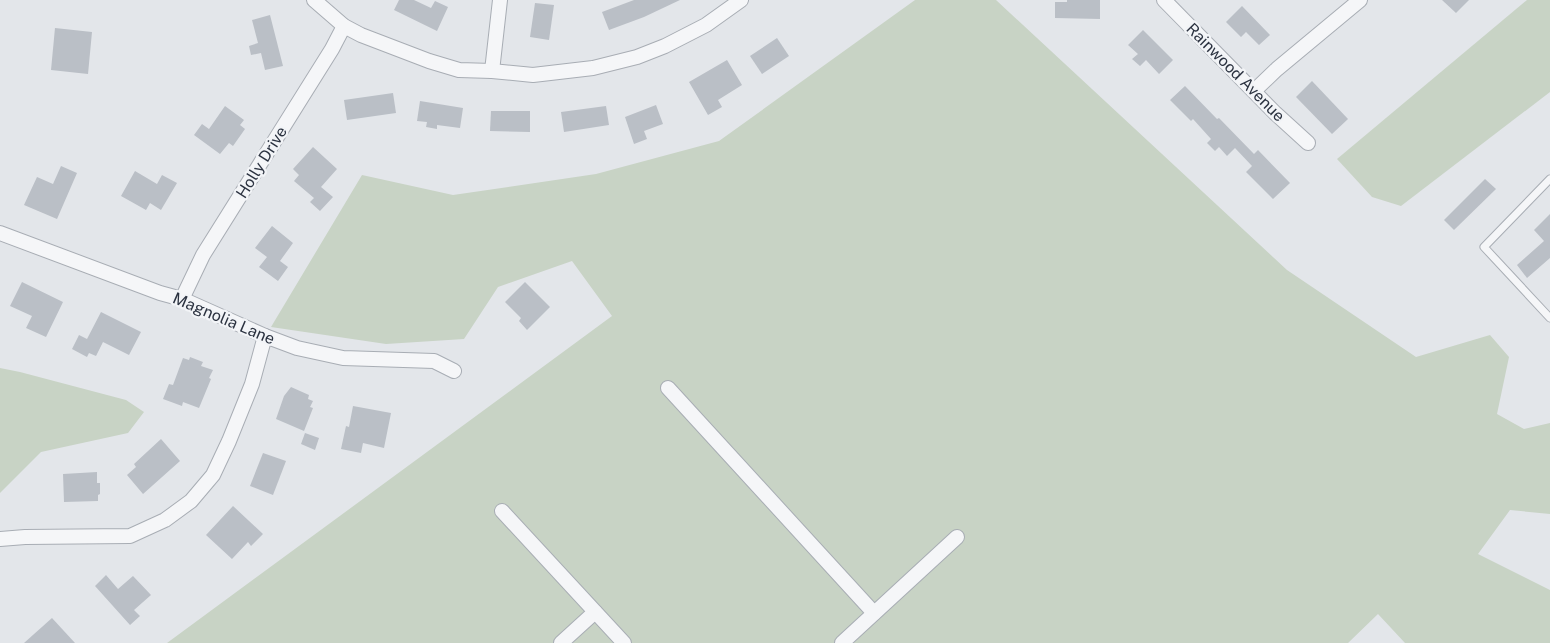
<svg xmlns="http://www.w3.org/2000/svg" width="1550" height="643" font-family="'Public Sans',sans-serif">
	<style>
		.green { fill: #c8d3c5 }
		.building { fill: #babfc6 }
		.lines { fill: none; stroke-linecap: round; stroke-linejoin: round }
		.service-casing { stroke: #a8adb4; stroke-width: 9 }
		.minor-casing { stroke: #a8adb4; stroke-width: 16 }
		.service { stroke: #f5f6f8; stroke-width: 7 }
		.minor { stroke: #f5f6f8; stroke-width: 14 }
		.labels { text-anchor: middle; stroke-width: 4.5; stroke-linejoin: round; paint-order: stroke }
		.street-label { font-size: 16px; fill: #2c3341; stroke: #f2f4f7 }
	</style>
	<rect width="100%" height="100%" fill="#e3e6ea"/>
	<g class="green">
		<polygon points="915,0 996,0 1287,270 1416,357 1490,335 1509,357 1497,414 1524,429 1550,423 1550,514 1510,510 1478,554 1550,590 1550,643 1405,643 1378,614 1348,643 167,643 612,316 572,261 498,287 464,339 386,344 271,327 362,175 453,195 596,174 719,141"/>
		<polygon points="1527,0 1550,0 1550,92 1401,206 1372,197 1337,159"/>
		<polygon points="0,368 20,372 126,400 144,412 128,433 41,452 0,493"/>
	</g>
	<g class="building">
		<polygon points="399,0 414,0 431,8 435,1 448,7 437,31 394,10"/>
		<polygon points="634,0 680,0 644,17 609,30 602,12"/>
		<polygon points="1067,0 1100,0 1100,19 1055,18 1055,2 1067,2"/>
		<polygon points="1442,0 1469,0 1456,13"/>
		<polygon points="535,3 554,5 549,40 530,37"/>
		<polygon points="1242,6 1270,35 1259,45 1246,32 1241,37 1226,22"/>
		<polygon points="270,15 283,66 265,70 261,53 251,55 249,46 258,43 252,20"/>
		<polygon points="55,28 92,32 88,74 51,70"/>
		<polygon points="1143,30 1173,60 1159,74 1146,60 1140,66 1132,59 1138,54 1128,45"/>
		<polygon points="777,38 789,56 762,74 750,56"/>
		<polygon points="727,60 742,85 718,100 722,107 708,115 689,82"/>
		<polygon points="1312,81 1348,119 1332,134 1296,97"/>
		<polygon points="1185,86 1217,119 1219,118 1254,154 1258,150 1290,183 1273,199 1246,172 1252,166 1235,148 1227,156 1219,147 1215,151 1207,143 1211,139 1193,119 1191,121 1170,100"/>
		<polygon points="393,93 396,113 347,120 344,100"/>
		<polygon points="420,101 463,108 460,128 437,125 437,129 426,127 427,122 417,121"/>
		<polygon points="656,105 663,124 644,131 647,139 634,144 625,117"/>
		<polygon points="225,106 244,120 240,125 245,129 233,146 229,143 220,154 194,135 202,124 209,129"/>
		<polygon points="606,106 609,125 564,132 561,112"/>
		<polygon points="491,111 530,111 530,132 490,131"/>
		<polygon points="313,147 337,169 321,187 333,197 320,211 310,202 314,198 294,181 299,175 293,169"/>
		<polygon points="61,166 77,173 57,219 24,205 37,177 53,184"/>
		<polygon points="135,171 157,184 162,175 177,183 161,210 150,203 146,210 121,196"/>
		<polygon points="1485,179 1496,189 1454,230 1444,220"/>
		<polygon points="1550,214 1550,258 1527,278 1517,265 1544,241 1534,230"/>
		<polygon points="272,226 293,243 280,261 288,267 278,281 259,267 267,257 255,248"/>
		<polygon points="22,282 63,302 46,337 26,328 32,316 10,306"/>
		<polygon points="525,282 550,307 527,330 519,321 521,318 505,302"/>
		<polygon points="101,312 141,332 129,355 103,342 96,356 89,353 87,357 72,349 79,335 87,339"/>
		<polygon points="190,357 203,362 201,366 213,370 209,378 211,379 199,408 183,402 182,406 163,399 169,384 173,385 183,358 189,360"/>
		<polygon points="291,387 309,395 308,399 313,401 310,407 313,408 304,431 276,419 284,396"/>
		<polygon points="353,406 391,413 384,448 363,443 361,453 341,449 346,426 349,427"/>
		<polygon points="305,433 319,438 315,450 301,444"/>
		<polygon points="161,439 180,461 143,494 127,475 136,467 134,464"/>
		<polygon points="263,453 286,461 273,495 250,486"/>
		<polygon points="97,472 97,483 100,483 100,494 98,495 98,501 64,502 63,474"/>
		<polygon points="233,506 263,534 251,546 248,542 232,559 206,535"/>
		<polygon points="106,575 118,589 133,576 151,595 134,610 140,616 130,625 95,586"/>
		<polygon points="52,618 75,643 24,643"/>
	</g>
	<g class="lines">
		<defs>
			<polyline id="service" points="1550,179 1484,247 1550,318"/>
			<g id="minor">
				<polyline points="314,0 344,26 361,35 429,61 459,70 492,71 533,75 593,68 637,57 665,46 706,25 741,0"/>
				<polyline points="1164,0 1275,113 1308,143"/>
				<polyline points="492,71 500,0"/>
				<polyline points="1254,91 1277,69 1360,0"/>
				<polyline points="0,233 160,293 182,299 265,336 297,348 343,358 434,361 454,371"/>
				<polyline points="182,299 203,255 332,49 344,26"/>
				<polyline points="668,388 874,613"/>
				<polyline points="502,511 624,643"/>
				<polyline points="0,539 25,537 130,536 165,520 191,501 213,475 229,441 252,384 265,336"/>
				<polyline points="561,643 595,612"/>
				<polyline points="842,643 957,537"/>
			</g>
		</defs>
		<use href="#service" class="service-casing"/>
		<use href="#minor" class="minor-casing"/>
		<use href="#service" class="service"/>
		<use href="#minor" class="minor"/>
	</g>
	<g class="labels">
		<g class="street-label">
			<text transform="translate(1236 72) rotate(45)" y="6">Rainwood Avenue</text>
			<text transform="translate(261 162) rotate(-58)" y="6">Holly Drive</text>
			<text transform="translate(224 318) rotate(23)" y="6">Magnolia Lane</text>
		</g>
	</g>
</svg>
